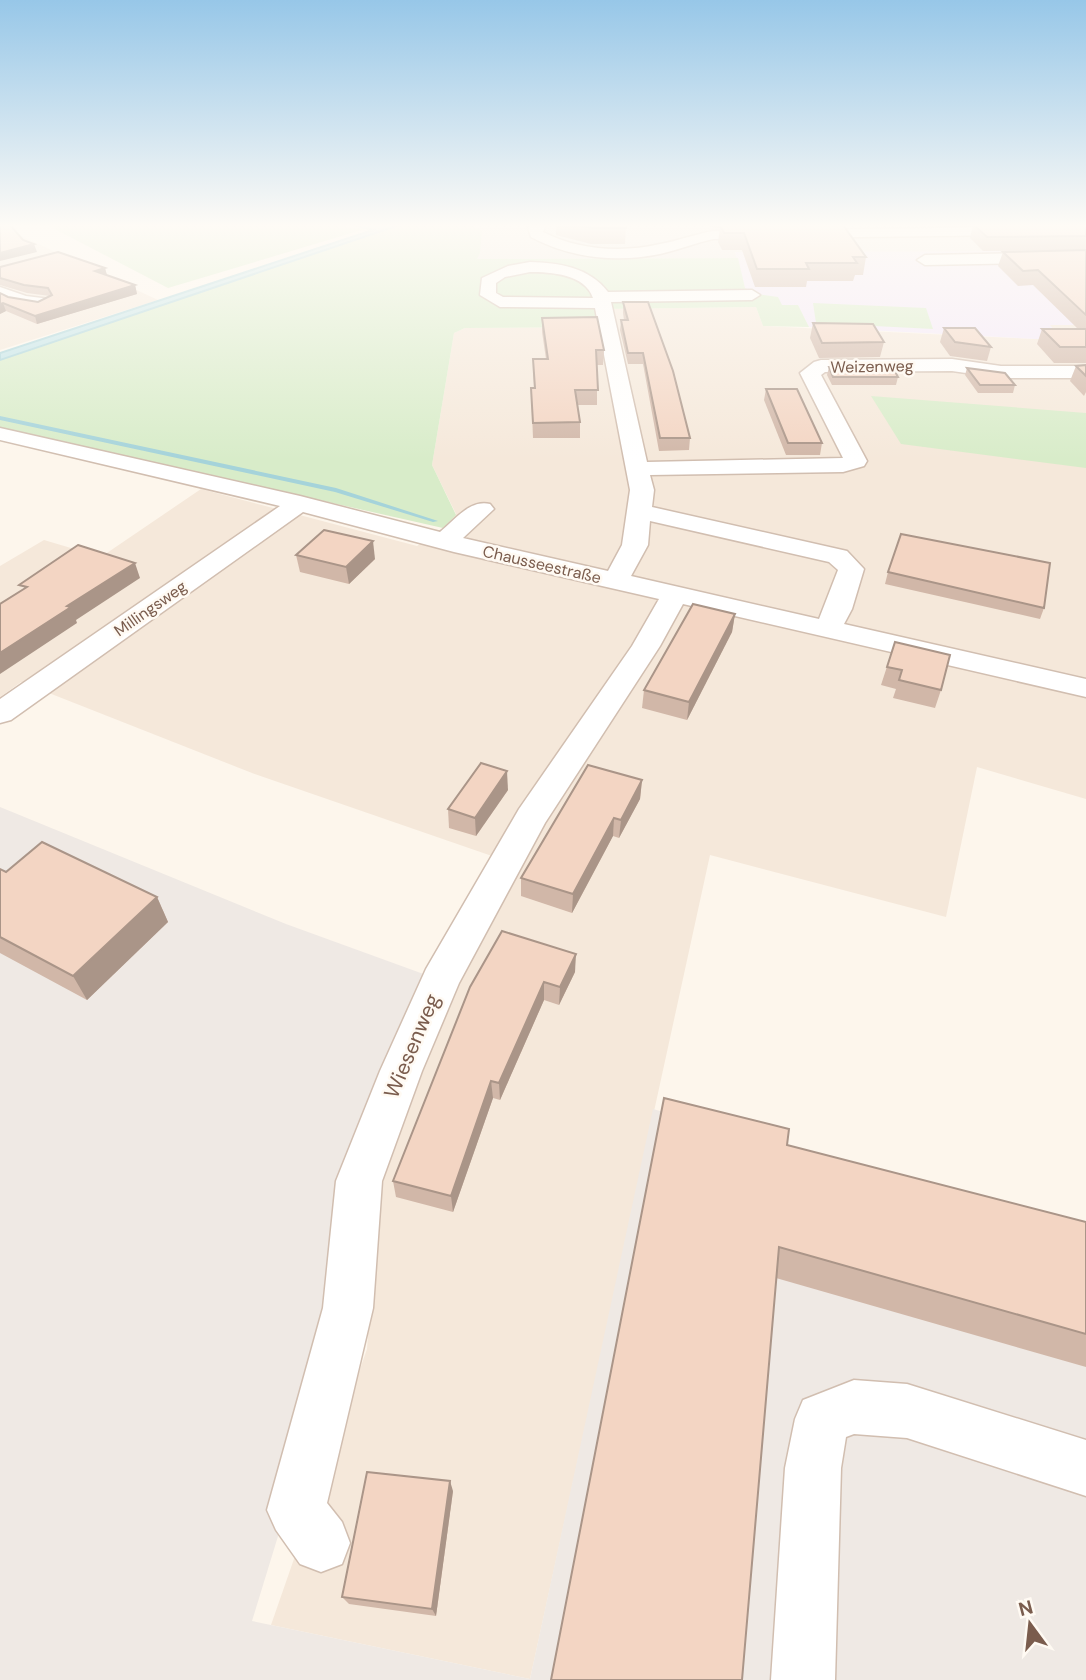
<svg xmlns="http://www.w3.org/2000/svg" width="1086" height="1680" font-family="'DM Sans',sans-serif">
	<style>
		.residential { fill: #f5e8da }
		.industrial { fill: #efe9e4 }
		.education { fill: #f3e8fa }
		.green { fill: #d8ecc9 }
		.water { fill: #bfe3e8; stroke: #a5d3da; stroke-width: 2 }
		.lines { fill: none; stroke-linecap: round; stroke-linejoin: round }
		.stream { fill: #a5d3da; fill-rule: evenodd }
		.minor-casing { stroke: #d1beb0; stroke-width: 3 }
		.minor { fill: #fff; fill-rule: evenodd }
		.wall { fill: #d1b7a8 }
		.shaded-wall { fill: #aa9588 }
		.building { fill: #f3d5c3; stroke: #aa9588; stroke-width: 2 }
		.labels { text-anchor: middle; stroke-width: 5; stroke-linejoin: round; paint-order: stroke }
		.far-street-label { font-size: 16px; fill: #7a5c4d; stroke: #fffaf3 }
		.near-street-label { font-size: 21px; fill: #7a5c4d; stroke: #fffaf3 }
	</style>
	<rect width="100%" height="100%" fill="#fdf6ec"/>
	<g class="residential">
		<polygon points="0,226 158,300 0,350"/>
		<polygon points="756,307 763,326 1036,339 1060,337 1049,325 1086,325 1086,799 977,767 946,917 710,855 530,1679 271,1625 367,1349 375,1234 385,1172 433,1023 518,865 252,773 21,682 0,697 0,566 44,540 101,557 201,489 417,546 443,528 456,514 432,465 454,333 465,328 604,327 603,309"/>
	</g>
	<g class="industrial">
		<polygon points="471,225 1086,225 1086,251 735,252 738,258 476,259 480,253 475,226"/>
		<polygon points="0,807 286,924 440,980 401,1071 348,1308 252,1621 530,1679 653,1109 1086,1235 1086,1680 0,1680"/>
	</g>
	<polygon class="education" points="1086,251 1086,325 1050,325 1061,338 1036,339 809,327 798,305 782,305 745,288 735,252"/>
	<g class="green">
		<polygon points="47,225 335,225 365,229 168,288"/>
		<polygon points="399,225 474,226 482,230 480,253 477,259 738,258 745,288 756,294 778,297 782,305 798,305 809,327 763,326 756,307 603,309 604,327 465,328 454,333 432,465 456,515 443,528 0,428 0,360"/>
		<polygon points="813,303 926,308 933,329 816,323"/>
		<polygon points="871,396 1086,413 1086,468 901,444"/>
	</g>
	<polygon class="water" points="360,225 399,225 0,360 0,353 373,230 357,226"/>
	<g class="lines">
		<polygon class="stream" points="0,416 336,488 438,521 433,522 335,492 0,420"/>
		<defs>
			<g id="minor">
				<path d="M 530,225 L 545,225 L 543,232 C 578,250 621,253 660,244 C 678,241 695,234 713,231 L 1086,226 L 1086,234 L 713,239 C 695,243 678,250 660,254 C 616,263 570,258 531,237 L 528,228 Z"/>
				<polygon points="1086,252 1086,262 925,265 917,260 925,255"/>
				<path d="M 530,262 C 559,263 589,267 608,292 L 752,290 L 760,295 L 752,300 L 611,302 L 647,462 L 843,458 L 800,373 L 814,362 L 821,360 L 952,359 L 1001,366 L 1086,366 L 1086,378 L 1001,378 L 952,371 L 825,372 L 821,375 L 867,461 L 864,466 L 843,472 L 650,475 L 654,490 L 652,507 L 847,551 L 864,569 L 852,609 L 844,624 L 1086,679 L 1086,697 L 683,604 L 660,646 L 545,823 L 459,983 L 422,1071 L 382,1181 L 373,1308 L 327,1503 L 342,1522 L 350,1543 L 342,1564 L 321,1572 L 300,1564 L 276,1530 L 267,1510 L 323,1308 L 336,1181 L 380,1071 L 426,969 L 519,809 L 632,646 L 659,599 L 454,552 L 303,512 L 11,720 L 0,723 L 0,699 L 280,506 L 0,440 L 0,428 L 300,496 L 440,532 C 455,520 470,499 490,504 L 494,509 L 463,538 L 608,571 L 622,545 L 630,490 L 595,308 L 500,307 L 480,295 L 482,278 L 508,266 ZM 530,272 C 551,272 585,274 593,298 L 503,297 L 496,293 L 496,283 L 505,277 ZM 650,521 L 829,562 L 838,570 L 819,619 L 631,576 L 648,545 Z"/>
				<path d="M 0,287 L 26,296 L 50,299 L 52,303 C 40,315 14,304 0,298 Z"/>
				<polygon points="854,1380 907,1384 1086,1440 1086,1496 907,1438 854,1434 846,1437 841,1468 835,1680 771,1680 785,1468 795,1419 803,1400"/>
			</g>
		</defs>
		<use href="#minor" class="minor-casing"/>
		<use href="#minor" class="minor"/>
	</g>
	<g class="wall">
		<polygon points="556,225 626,225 625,244 591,244 556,235"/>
		<polygon points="711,225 843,225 866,257 863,275 855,275 853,281 807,281 806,287 755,287 742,250 722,250 718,242 720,228 713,228"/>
		<polygon points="973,225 1086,225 1086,250 983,251 970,238"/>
		<polygon points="1086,250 1086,363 1054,363 1037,344 1042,329 1078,329 1033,285 1018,286 998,266 1003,252"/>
		<polygon points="0,267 105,268 107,275 135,285 137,294 37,324 6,311 0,314 0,293 8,297 38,302 50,296 27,293 0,285"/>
		<polygon points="623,302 690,438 689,450 659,451 643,364 628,364 620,330 621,320 624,320 623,313"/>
		<polygon points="542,318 604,350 603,365 597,365 597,405 577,405 580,422 580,438 533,438 531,388 534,388 533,359 546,359 542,332"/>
		<polygon points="813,323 884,342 880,357 819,358 810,338"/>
		<polygon points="944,328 991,347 987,361 950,356 940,342"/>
		<polygon points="1086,365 1086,392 1084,396 1070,381 1076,366"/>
		<polygon points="829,367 898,377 896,385 832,385 827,375"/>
		<polygon points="967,368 1015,385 1013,393 978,393 965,375"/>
		<polygon points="766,389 822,443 820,455 786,455 764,400"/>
		<polygon points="296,555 375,559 349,584 300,572"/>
		<polygon points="888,572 1044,608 1040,619 885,584"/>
		<polygon points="735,614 732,632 687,720 642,708 644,690"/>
		<polygon points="895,642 941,690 935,708 893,698 896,689 881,685"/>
		<polygon points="642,780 640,799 619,838 613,836 572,913 521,896 521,878"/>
		<polygon points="508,790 476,836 449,828 448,809"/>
		<polygon points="0,869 6,872 157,897 168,922 87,1000 0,953"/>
		<polygon points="575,972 559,1005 544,1000 500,1100 493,1098 453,1212 396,1197 393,1181 470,987"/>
		<polygon points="787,1145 1086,1222 1086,1367 776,1278"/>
		<polygon points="453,1491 436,1616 349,1604 342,1597"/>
	</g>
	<g class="shaded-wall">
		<polygon points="34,244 37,252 0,261 0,253"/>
		<polygon points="105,268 107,276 95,271"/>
		<polygon points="135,285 137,294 37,324 35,316"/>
		<polygon points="3,303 6,311 0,314 0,304"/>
		<polygon points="373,541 375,559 349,584 346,567"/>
		<polygon points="135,563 140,578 76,620 77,623 0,674 0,653 67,606"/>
		<polygon points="735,614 732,632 687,720 689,702"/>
		<polygon points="507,771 508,790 476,836 475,818"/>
		<polygon points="642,780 640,799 619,838 621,820"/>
		<polygon points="614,818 613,836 572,913 573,894"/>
		<polygon points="157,897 168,922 87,1000 73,976"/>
		<polygon points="576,954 575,972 559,1005 560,987"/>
		<polygon points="544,982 544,1000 500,1100 499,1083"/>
		<polygon points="491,1081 493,1098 453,1212 451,1196"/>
		<polygon points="450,1481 453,1491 436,1616 432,1609"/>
	</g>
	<g class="building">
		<polygon points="0,225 10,225 23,240 34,244 0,253"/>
		<polygon points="579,225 626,225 626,228 592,228"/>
		<polygon points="720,225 843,225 866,257 853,257 857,263 806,263 809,269 757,269 744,233 724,233"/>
		<polygon points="974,225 1086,225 1086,236 987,237"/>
		<polygon points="1086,250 1086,315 1038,270 1023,271 1003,252"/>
		<polygon points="58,252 105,268 95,271 135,285 35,316 3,303 0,304 0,293 8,297 38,302 52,295 48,288 24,285 0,278 0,267"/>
		<polygon points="623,302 648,302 673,371 690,438 660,438 643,353 628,353 621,320 628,320"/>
		<polygon points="597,317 604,350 596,350 598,390 575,390 580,422 533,423 531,388 535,388 533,359 548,359 542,318"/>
		<polygon points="813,323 873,324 884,342 822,343"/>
		<polygon points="944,328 975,328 991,347 955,342"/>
		<polygon points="1042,329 1086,329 1086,347 1060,347"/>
		<polygon points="1086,365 1086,376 1076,366"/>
		<polygon points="892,366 898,377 833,377 829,367"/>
		<polygon points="967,368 1005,373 1015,385 980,385"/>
		<polygon points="766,389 797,389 822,443 788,443"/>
		<polygon points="324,530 373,541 346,567 296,555"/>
		<polygon points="901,534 1050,563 1044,608 888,572"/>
		<polygon points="78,545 135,563 67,606 71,607 0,653 0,604 27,587 19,585"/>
		<polygon points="693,604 735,614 689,702 644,690"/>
		<polygon points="895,642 950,655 941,690 899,680 902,670 887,667"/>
		<polygon points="481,763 507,771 475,818 448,809"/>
		<polygon points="588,765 642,780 621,820 614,818 573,894 521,878"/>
		<polygon points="42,842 157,897 73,976 0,937 0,869 6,872"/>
		<polygon points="502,931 576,954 560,987 544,982 499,1083 491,1081 451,1196 393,1181 470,987"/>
		<polygon points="664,1098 789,1129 787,1145 1086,1222 1086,1334 779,1247 742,1680 551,1680"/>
		<polygon points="367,1472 450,1481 432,1609 342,1597"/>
	</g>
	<linearGradient id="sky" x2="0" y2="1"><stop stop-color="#97c7e8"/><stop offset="0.49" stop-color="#fefbf6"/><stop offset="1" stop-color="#fefbf6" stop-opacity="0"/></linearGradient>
	<rect width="1086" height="460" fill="url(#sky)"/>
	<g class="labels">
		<g class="far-street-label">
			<text transform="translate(872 366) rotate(-1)" y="6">Weizenweg</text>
			<text transform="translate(542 564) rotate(13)" y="6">Chausseestraße</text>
			<text transform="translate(150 608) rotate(-35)" y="6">Millingsweg</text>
		</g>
		<g class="near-street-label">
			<text transform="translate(412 1046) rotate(-67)" y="7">Wiesenweg</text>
		</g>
	</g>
	<g transform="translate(1030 1624) rotate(345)" stroke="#fffaf3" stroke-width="5" paint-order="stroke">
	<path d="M0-5L12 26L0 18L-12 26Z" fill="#7a5c4d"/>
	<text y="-10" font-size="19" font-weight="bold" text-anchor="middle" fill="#7a5c4d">N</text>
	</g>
</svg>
